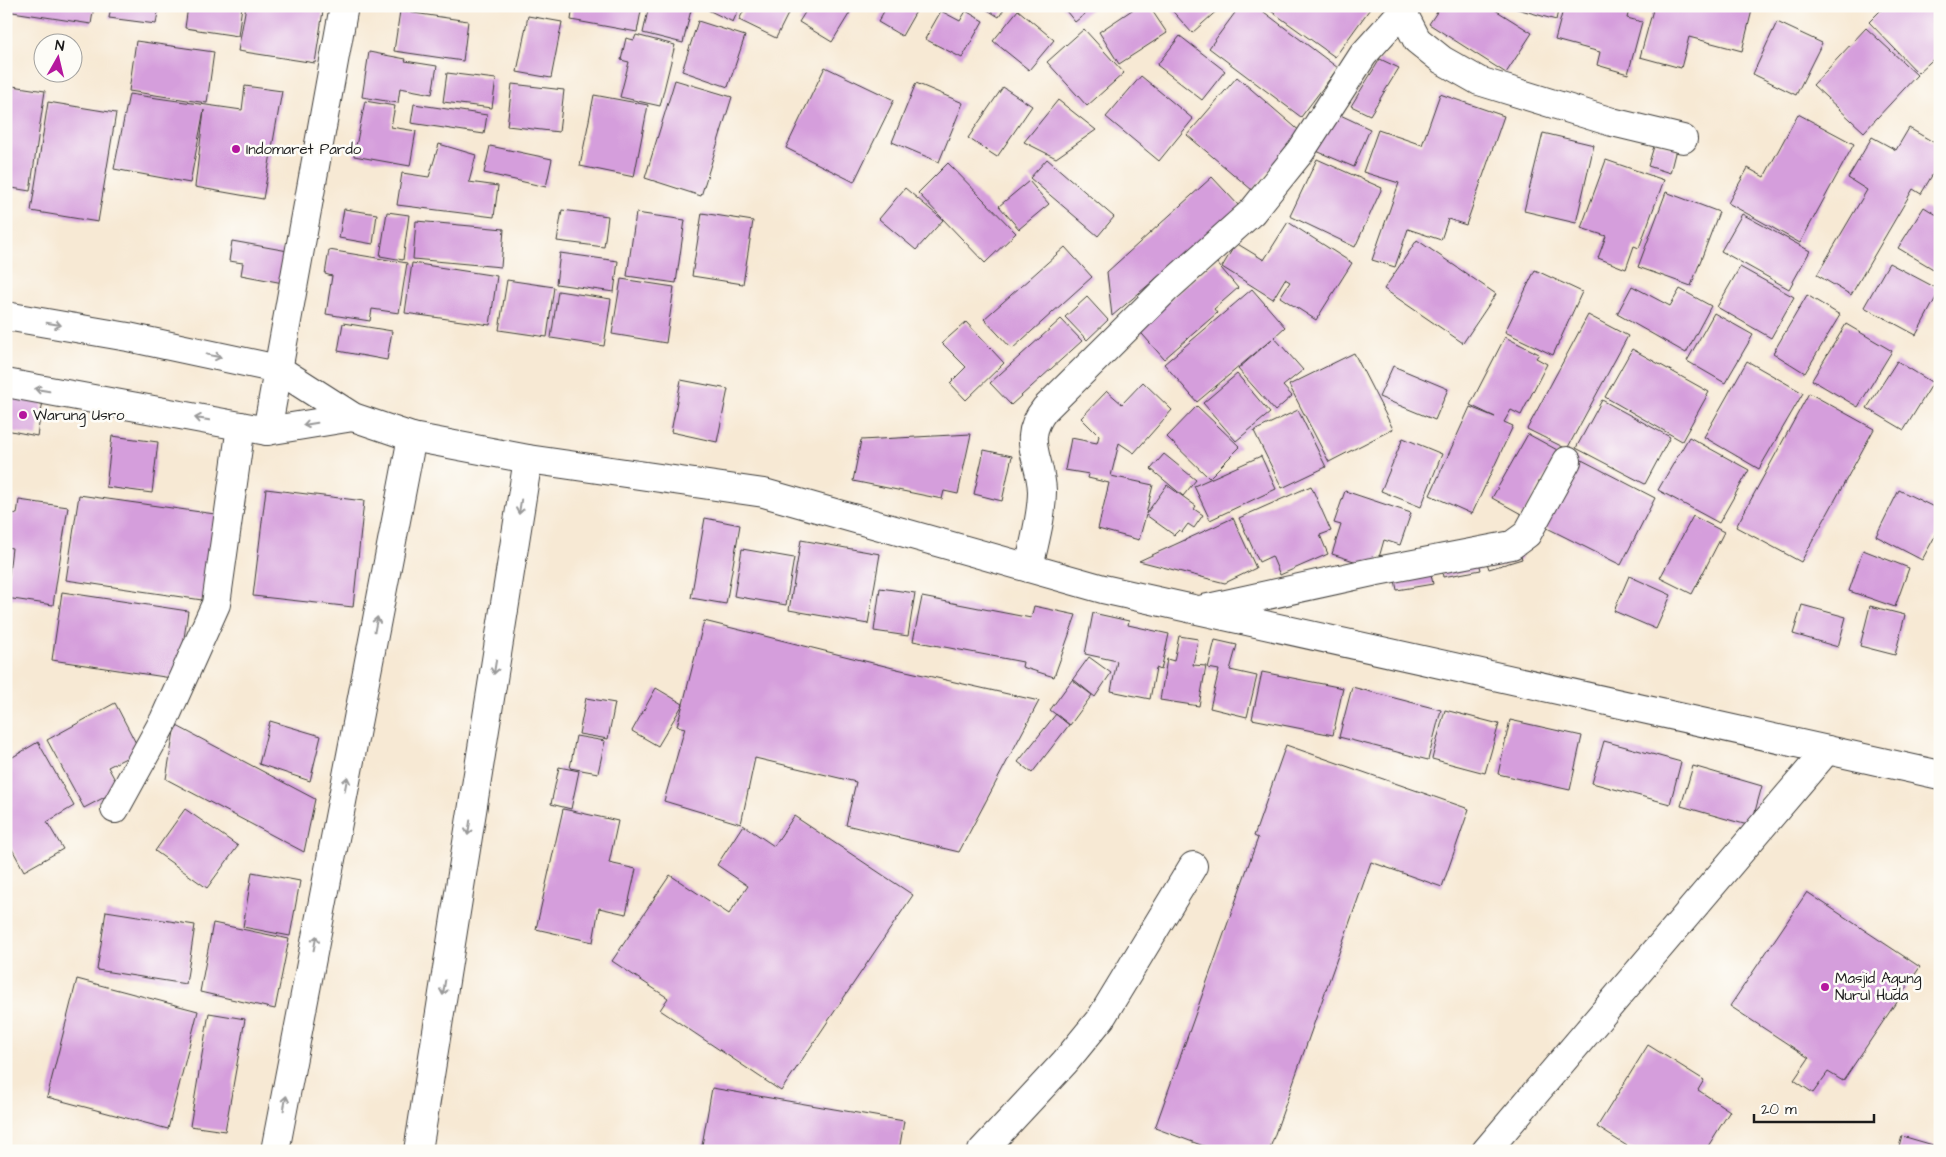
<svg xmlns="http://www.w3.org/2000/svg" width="1946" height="1157" font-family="'Architects Daughter',sans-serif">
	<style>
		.building { fill: #d59edc }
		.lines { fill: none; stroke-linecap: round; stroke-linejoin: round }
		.minor-casing { stroke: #3d3b38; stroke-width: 30 }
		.minor { stroke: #fff; stroke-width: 28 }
		.oneway { stroke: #999 }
		.poi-dot { fill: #b5179e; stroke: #fdfcf7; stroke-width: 2 }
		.labels { text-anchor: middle; stroke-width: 5; stroke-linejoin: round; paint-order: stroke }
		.poi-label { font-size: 15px; fill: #1c1c1c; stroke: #fdfcf7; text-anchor: start }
	</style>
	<rect width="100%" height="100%" fill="#fdfcf7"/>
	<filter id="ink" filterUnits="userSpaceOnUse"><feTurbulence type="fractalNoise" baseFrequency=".02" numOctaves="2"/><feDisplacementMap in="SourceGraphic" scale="10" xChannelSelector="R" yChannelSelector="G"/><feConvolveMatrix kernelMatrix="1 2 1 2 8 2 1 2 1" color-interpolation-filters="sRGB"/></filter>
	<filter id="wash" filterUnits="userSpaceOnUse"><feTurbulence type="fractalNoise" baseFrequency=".0096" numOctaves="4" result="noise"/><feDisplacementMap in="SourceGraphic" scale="20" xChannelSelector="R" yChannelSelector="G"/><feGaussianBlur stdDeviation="1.12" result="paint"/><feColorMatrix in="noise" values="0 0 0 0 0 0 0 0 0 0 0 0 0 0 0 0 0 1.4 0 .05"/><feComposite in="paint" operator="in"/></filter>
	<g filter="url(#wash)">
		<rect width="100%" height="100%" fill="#f7e9d4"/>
		<g id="blocks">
			<g class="building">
				<polygon points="6,6 94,6 91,24 6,11"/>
				<polygon points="111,6 159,6 156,24 109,18"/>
				<polygon points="188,6 242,6 238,36 185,28"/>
				<polygon points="246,6 294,6 323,11 315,63 238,51"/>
				<polygon points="573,6 642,6 637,32 571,20"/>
				<polygon points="649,6 692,6 683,43 643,33"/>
				<polygon points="710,6 740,6 733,22 708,10"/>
				<polygon points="746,6 792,6 776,38 739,20"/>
				<polygon points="809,6 854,6 832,42 799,22"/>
				<polygon points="887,6 919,6 902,36 878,22"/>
				<polygon points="981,6 1006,6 999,17"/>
				<polygon points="1062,6 1095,6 1075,22"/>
				<polygon points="1138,6 1149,6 1167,33 1119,64 1099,32"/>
				<polygon points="1168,6 1222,6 1192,33"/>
				<polygon points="1240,6 1256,6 1338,68 1301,117 1209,48"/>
				<polygon points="1264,6 1372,6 1335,57"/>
				<polygon points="1441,6 1489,6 1532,33 1506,73 1429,24"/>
				<polygon points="1507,6 1559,6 1556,20"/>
				<polygon points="1564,6 1630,6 1627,18 1642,22 1628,74 1597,65 1600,52 1555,40"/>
				<polygon points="1654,6 1753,6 1742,51 1689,37 1681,68 1640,57"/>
				<polygon points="1885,6 1934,6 1940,12 1940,53 1918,73 1869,22"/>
				<polygon points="1018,10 1054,40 1029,70 993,41"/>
				<polygon points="400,11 468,21 463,61 394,51"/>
				<polygon points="941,11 960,21 966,11 983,21 962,58 925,39"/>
				<polygon points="528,16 562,22 551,78 517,72"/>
				<polygon points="698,21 745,36 728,87 682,71"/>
				<polygon points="1777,22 1822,43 1796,95 1753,74"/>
				<polygon points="1866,28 1917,75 1864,132 1813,85"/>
				<polygon points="1084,29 1124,73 1087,106 1047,62"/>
				<polygon points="636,35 675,45 660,106 620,97 629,62 621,60 626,38 634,40"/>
				<polygon points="1180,36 1225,71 1202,100 1157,65"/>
				<polygon points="136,41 214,52 207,103 129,91"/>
				<polygon points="369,52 406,59 405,61 437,66 432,94 400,88 398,103 362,97"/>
				<polygon points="1380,59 1399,68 1370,115 1351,106"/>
				<polygon points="825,67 894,100 854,182 786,148"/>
				<polygon points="447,73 496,79 492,108 443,102"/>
				<polygon points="1141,76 1193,119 1159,161 1106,117"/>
				<polygon points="1237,77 1302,133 1252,190 1187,135"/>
				<polygon points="675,80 732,97 701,196 645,178"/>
				<polygon points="916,83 963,103 939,162 892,142"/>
				<polygon points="512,84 564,90 559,132 507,126"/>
				<polygon points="6,85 45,91 30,191 6,187"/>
				<polygon points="245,86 282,91 263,199 195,187 204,110 190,183 114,169 129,94 242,110"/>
				<polygon points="1003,87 1032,106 997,157 968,138"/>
				<polygon points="1440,94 1504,116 1466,225 1448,219 1441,240 1408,229 1395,267 1372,260 1399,183 1363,172 1378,130 1422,145"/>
				<polygon points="594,95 648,105 634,177 580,166"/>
				<polygon points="1058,100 1096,130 1056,158 1024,142"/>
				<polygon points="365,101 395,106 391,127 416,131 410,166 354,156"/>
				<polygon points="48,102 116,113 98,222 31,211"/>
				<polygon points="414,104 487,115 484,134 411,123"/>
				<polygon points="1334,112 1370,129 1354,167 1314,150"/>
				<polygon points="1798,114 1854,144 1800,243 1728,203 1748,168 1764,177"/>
				<polygon points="1909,128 1940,146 1940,162 1921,194 1913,189 1851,295 1817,275 1867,190 1848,178 1872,137 1896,150"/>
				<polygon points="1543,133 1594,145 1576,223 1524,211"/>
				<polygon points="1655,143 1676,149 1670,173 1648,166"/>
				<polygon points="439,144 476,155 469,182 498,186 494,217 397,205 402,173 429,177"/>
				<polygon points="490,146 552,159 546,187 484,173"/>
				<polygon points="1047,159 1114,217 1098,236 1030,178"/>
				<polygon points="1317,159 1382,188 1355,247 1290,216"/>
				<polygon points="1606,160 1664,180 1639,248 1634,246 1626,269 1598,258 1606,236 1581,228"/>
				<polygon points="948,163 1016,233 985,263 918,193"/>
				<polygon points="1212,177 1240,207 1112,316 1107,272"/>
				<polygon points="1029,181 1049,204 1019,229 999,206"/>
				<polygon points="905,188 943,220 916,250 879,219"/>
				<polygon points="1666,192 1719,212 1691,286 1638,267"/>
				<polygon points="1924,207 1940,217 1940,273 1898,248"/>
				<polygon points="344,209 377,214 373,244 339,238"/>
				<polygon points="562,210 608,216 604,247 557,241"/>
				<polygon points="387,212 409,215 403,260 380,256"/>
				<polygon points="636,213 685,220 676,283 627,276"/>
				<polygon points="702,213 753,221 743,284 692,276"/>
				<polygon points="1742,214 1810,251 1789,289 1721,251"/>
				<polygon points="416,221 504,229 501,267 413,259"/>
				<polygon points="1288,222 1352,263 1316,320 1280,297 1290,282 1285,279 1273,299 1222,267 1236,243 1264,260"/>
				<polygon points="1417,240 1496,294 1463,343 1384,289"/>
				<polygon points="232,241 288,251 283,283 241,275 243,263 229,261"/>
				<polygon points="1065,247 1092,277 1012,349 984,319"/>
				<polygon points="329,250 407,263 399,313 372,309 370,321 326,314 332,276 325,274"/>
				<polygon points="560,253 618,261 614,292 556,284"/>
				<polygon points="1216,262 1238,288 1214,309 1217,313 1164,359 1136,327"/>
				<polygon points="412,263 497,276 490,325 405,313"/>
				<polygon points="1889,263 1940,290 1916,335 1864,307"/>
				<polygon points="1740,267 1794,297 1771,338 1717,307"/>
				<polygon points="1535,270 1582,292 1553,355 1505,332"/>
				<polygon points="621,279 674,287 666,343 612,334"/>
				<polygon points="507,280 554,287 547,337 499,330"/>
				<polygon points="1632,286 1670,306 1680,289 1711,306 1686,353 1617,314"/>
				<polygon points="1252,289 1285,327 1274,337 1303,370 1283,386 1292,396 1275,411 1238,369 1272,339 1197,402 1164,364"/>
				<polygon points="558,291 611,299 604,346 551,338"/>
				<polygon points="1807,295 1840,315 1805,373 1773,353"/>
				<polygon points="1087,297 1108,320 1087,340 1065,317"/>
				<polygon points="1714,313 1753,335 1725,383 1687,361"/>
				<polygon points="1588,315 1628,336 1567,449 1527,429"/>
				<polygon points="1061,319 1082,341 1011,405 990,383"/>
				<polygon points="966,322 1004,363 966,400 950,383 966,367 942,343"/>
				<polygon points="343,323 392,331 387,360 338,351"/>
				<polygon points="1846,324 1892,351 1858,407 1812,380"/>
				<polygon points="1505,337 1539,354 1536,358 1547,364 1521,415 1511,410 1504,422 1513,426 1472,514 1430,495 1470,407 1495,417 1470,405"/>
				<polygon points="1632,349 1709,392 1682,441 1605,397"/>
				<polygon points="1354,353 1393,429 1329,462 1289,385"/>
				<polygon points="1747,361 1803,393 1759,469 1704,437"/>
				<polygon points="1897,361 1933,383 1904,430 1867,408"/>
				<polygon points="1393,366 1448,389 1435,420 1379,397"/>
				<polygon points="1237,374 1270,413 1236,441 1203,403"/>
				<polygon points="681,380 728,389 717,442 671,432"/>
				<polygon points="1143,382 1172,410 1134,453 1119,443 1111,476 1153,485 1146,514 1167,485 1196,506 1194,509 1203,515 1194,528 1188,524 1182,532 1179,530 1174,535 1146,515 1139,540 1098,529 1109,483 1088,478 1089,474 1065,470 1071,438 1097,443 1099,436 1081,418 1107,391 1122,404"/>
				<polygon points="1809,393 1874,429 1801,562 1736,527"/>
				<polygon points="7,395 43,401 37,436 6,430"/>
				<polygon points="1602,400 1670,437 1645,484 1576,448"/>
				<polygon points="1197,406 1240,447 1209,478 1167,437"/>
				<polygon points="1298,410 1326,467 1282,488 1254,431"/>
				<polygon points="971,434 958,494 944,491 942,499 853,481 861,440"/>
				<polygon points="1528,434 1559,451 1523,515 1492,498"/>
				<polygon points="112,436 158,442 152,493 106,487"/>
				<polygon points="1689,437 1749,470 1719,523 1658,490"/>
				<polygon points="1403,438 1442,454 1421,507 1381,491"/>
				<polygon points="984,450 1012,456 1002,501 974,494"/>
				<polygon points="1164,454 1196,480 1183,496 1151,469"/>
				<polygon points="1261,456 1276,489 1210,520 1194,486"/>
				<polygon points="1574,456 1655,498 1621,565 1539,524"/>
				<polygon points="1311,486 1331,531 1320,535 1328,554 1280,575 1272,556 1259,562 1239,518"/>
				<polygon points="266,489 364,501 353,607 253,596"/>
				<polygon points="1899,490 1940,510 1940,527 1922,560 1876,536"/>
				<polygon points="1345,491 1411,513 1400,545 1384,540 1376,568 1332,554 1341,525 1334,523"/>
				<polygon points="79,495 222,515 209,601 66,580"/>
				<polygon points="19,500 68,507 53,605 6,598 12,548 6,547 6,512 17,514"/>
				<polygon points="1693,516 1724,532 1692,594 1660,578"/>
				<polygon points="705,518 740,525 726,604 691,598"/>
				<polygon points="1233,518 1256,568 1225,583 1139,561"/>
				<polygon points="801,540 880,554 868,624 789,610"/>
				<polygon points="1518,547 1522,559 1489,569 1485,557"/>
				<polygon points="742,549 794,558 786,605 734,596"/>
				<polygon points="1863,550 1909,568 1895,607 1849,591"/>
				<polygon points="1478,558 1481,570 1443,577 1441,565"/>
				<polygon points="1430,569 1433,584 1397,590 1394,575"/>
				<polygon points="1629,576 1671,595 1656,629 1614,611"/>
				<polygon points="880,588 915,593 908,636 874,631"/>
				<polygon points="62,592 188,611 178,679 52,660"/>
				<polygon points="922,597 1031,618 1034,606 1076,615 1054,677 1022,667 1023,662 913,641"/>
				<polygon points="1802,605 1846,617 1838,647 1793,634"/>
				<polygon points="1870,606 1905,615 1895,655 1860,646"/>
				<polygon points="1093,613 1129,621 1128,625 1169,634 1161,670 1156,668 1150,699 1111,691 1117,661 1085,654"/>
				<polygon points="704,621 897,669 1039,701 959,852 846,825 856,782 755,758 741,824 664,801 685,728 677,726 683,704 658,746 632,731 656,688 683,704"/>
				<polygon points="1179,636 1198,639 1193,665 1206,666 1199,706 1160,700 1167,659 1174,661"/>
				<polygon points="1215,640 1237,645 1230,670 1257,676 1247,717 1210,708 1219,670 1208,668"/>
				<polygon points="1089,657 1111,673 1095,697 1073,679"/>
				<polygon points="1262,672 1343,688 1333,735 1252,719"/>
				<polygon points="1072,680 1092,695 1070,725 1050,710"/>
				<polygon points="1352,687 1441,710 1428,760 1339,737"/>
				<polygon points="586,698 615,703 608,739 579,734"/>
				<polygon points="115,703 140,751 108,767 120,789 84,808 47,740"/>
				<polygon points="1445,710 1499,724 1485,773 1432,759"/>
				<polygon points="1056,714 1069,725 1032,773 1018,762"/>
				<polygon points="1510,720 1582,736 1570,790 1498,774"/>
				<polygon points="270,721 321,736 310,781 259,764"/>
				<polygon points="175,725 315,799 304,852 166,779"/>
				<polygon points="576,736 605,741 598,773 570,768"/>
				<polygon points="1604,741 1681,762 1670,804 1592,783"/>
				<polygon points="38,742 74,806 47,822 63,849 24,871 6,838 6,761"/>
				<polygon points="1286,745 1469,809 1442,887 1371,862 1269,1151 1217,1151 1155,1128 1258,838 1254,836"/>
				<polygon points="1693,766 1762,786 1751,826 1681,806"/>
				<polygon points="559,767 579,771 571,809 551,804"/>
				<polygon points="185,809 238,846 207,888 155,851"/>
				<polygon points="563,809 618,821 609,863 636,869 626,914 599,908 593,942 536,929"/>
				<polygon points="794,816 913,895 781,1091 660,1010 668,998 612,961 670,875 729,914 748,886 717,865 743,825 774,846"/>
				<polygon points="252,872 300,881 290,936 243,927"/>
				<polygon points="1807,892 1920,967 1843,1081 1828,1072 1813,1093 1794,1080 1809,1058 1730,1006"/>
				<polygon points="106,911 195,925 186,984 97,970"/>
				<polygon points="213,923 289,939 275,1009 200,992"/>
				<polygon points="77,979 198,1011 168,1129 47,1097"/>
				<polygon points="209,1013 245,1019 225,1131 190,1126"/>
				<polygon points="1648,1045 1704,1080 1698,1090 1730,1111 1705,1151 1635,1151 1597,1127"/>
				<polygon points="712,1088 904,1121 899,1151 701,1151"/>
				<polygon points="1902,1136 1940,1147 1940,1151 1898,1151"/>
			</g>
		</g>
	</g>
	<g filter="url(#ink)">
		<use href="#blocks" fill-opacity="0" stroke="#3d3b38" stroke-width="1"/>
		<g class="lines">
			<defs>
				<g id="minor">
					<polyline points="1402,11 1417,40 1442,60 1479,81 1612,122 1683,139"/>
					<polyline points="6,316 128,337 278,369 353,417 412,437 528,459 764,493 1103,589 1940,775"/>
					<polyline points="6,383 267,431 353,417"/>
					<polyline points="267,431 344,6"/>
					<path d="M 1029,568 C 1034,543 1042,517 1042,491 C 1041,458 1020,440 1045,409 L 1166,289 L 1252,212 L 1301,151 L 1363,55 L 1407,6"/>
					<polyline points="1204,609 1372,572 1512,545 1527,534 1567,461"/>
					<polyline points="115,809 164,720 216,604 241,426"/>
					<polyline points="275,1151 412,437"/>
					<polyline points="418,1151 528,459"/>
					<polyline points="982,1151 1065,1062 1101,1018 1193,866"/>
					<polyline points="1486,1151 1827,750"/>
				</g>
			</defs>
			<use href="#minor" class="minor-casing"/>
			<use href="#minor" class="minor"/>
		</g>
		<defs><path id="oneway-shaft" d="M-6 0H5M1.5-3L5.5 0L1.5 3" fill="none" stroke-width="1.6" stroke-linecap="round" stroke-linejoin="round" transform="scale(1.25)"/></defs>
		<g class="oneway">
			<use href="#oneway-shaft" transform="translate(54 324) rotate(10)"/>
			<use href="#oneway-shaft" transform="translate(214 356) rotate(12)"/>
			<use href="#oneway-shaft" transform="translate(42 390) rotate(-170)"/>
			<use href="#oneway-shaft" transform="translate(202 419) rotate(-170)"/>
			<use href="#oneway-shaft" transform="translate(310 424) rotate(171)"/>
			<use href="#oneway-shaft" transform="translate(520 507) rotate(99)"/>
			<use href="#oneway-shaft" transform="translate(376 624) rotate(-79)"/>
			<use href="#oneway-shaft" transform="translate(495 667) rotate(99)"/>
			<use href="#oneway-shaft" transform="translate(346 784) rotate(-79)"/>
			<use href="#oneway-shaft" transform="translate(469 828) rotate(99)"/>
			<use href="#oneway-shaft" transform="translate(315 943) rotate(-79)"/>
			<use href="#oneway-shaft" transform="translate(444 988) rotate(99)"/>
			<use href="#oneway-shaft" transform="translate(285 1103) rotate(-79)"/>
		</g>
	</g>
	<g class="poi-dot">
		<circle cx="236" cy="149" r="5"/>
		<circle cx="23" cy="415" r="5"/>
		<circle cx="1825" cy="987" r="5"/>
	</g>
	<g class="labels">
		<g class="poi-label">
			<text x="246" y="154">Indomaret Pardo</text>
			<text x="33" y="420">Warung Usro</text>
			<text x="1835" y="983">Masjid Agung<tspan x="1835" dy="17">Nurul Huda</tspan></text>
		</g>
	</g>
	<rect width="1946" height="1157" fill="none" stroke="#fdfcf7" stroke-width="25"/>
	<g transform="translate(58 58) rotate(8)"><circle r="24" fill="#fdfcf7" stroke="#a3a29f"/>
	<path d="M0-4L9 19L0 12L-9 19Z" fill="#b5179e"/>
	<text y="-8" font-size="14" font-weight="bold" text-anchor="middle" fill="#1c1c1c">N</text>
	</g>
	<path d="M1754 1114v8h120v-8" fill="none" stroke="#1c1c1c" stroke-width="2.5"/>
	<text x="1761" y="1114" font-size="15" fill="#1c1c1c" stroke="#fdfcf7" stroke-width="4" paint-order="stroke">20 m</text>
</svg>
